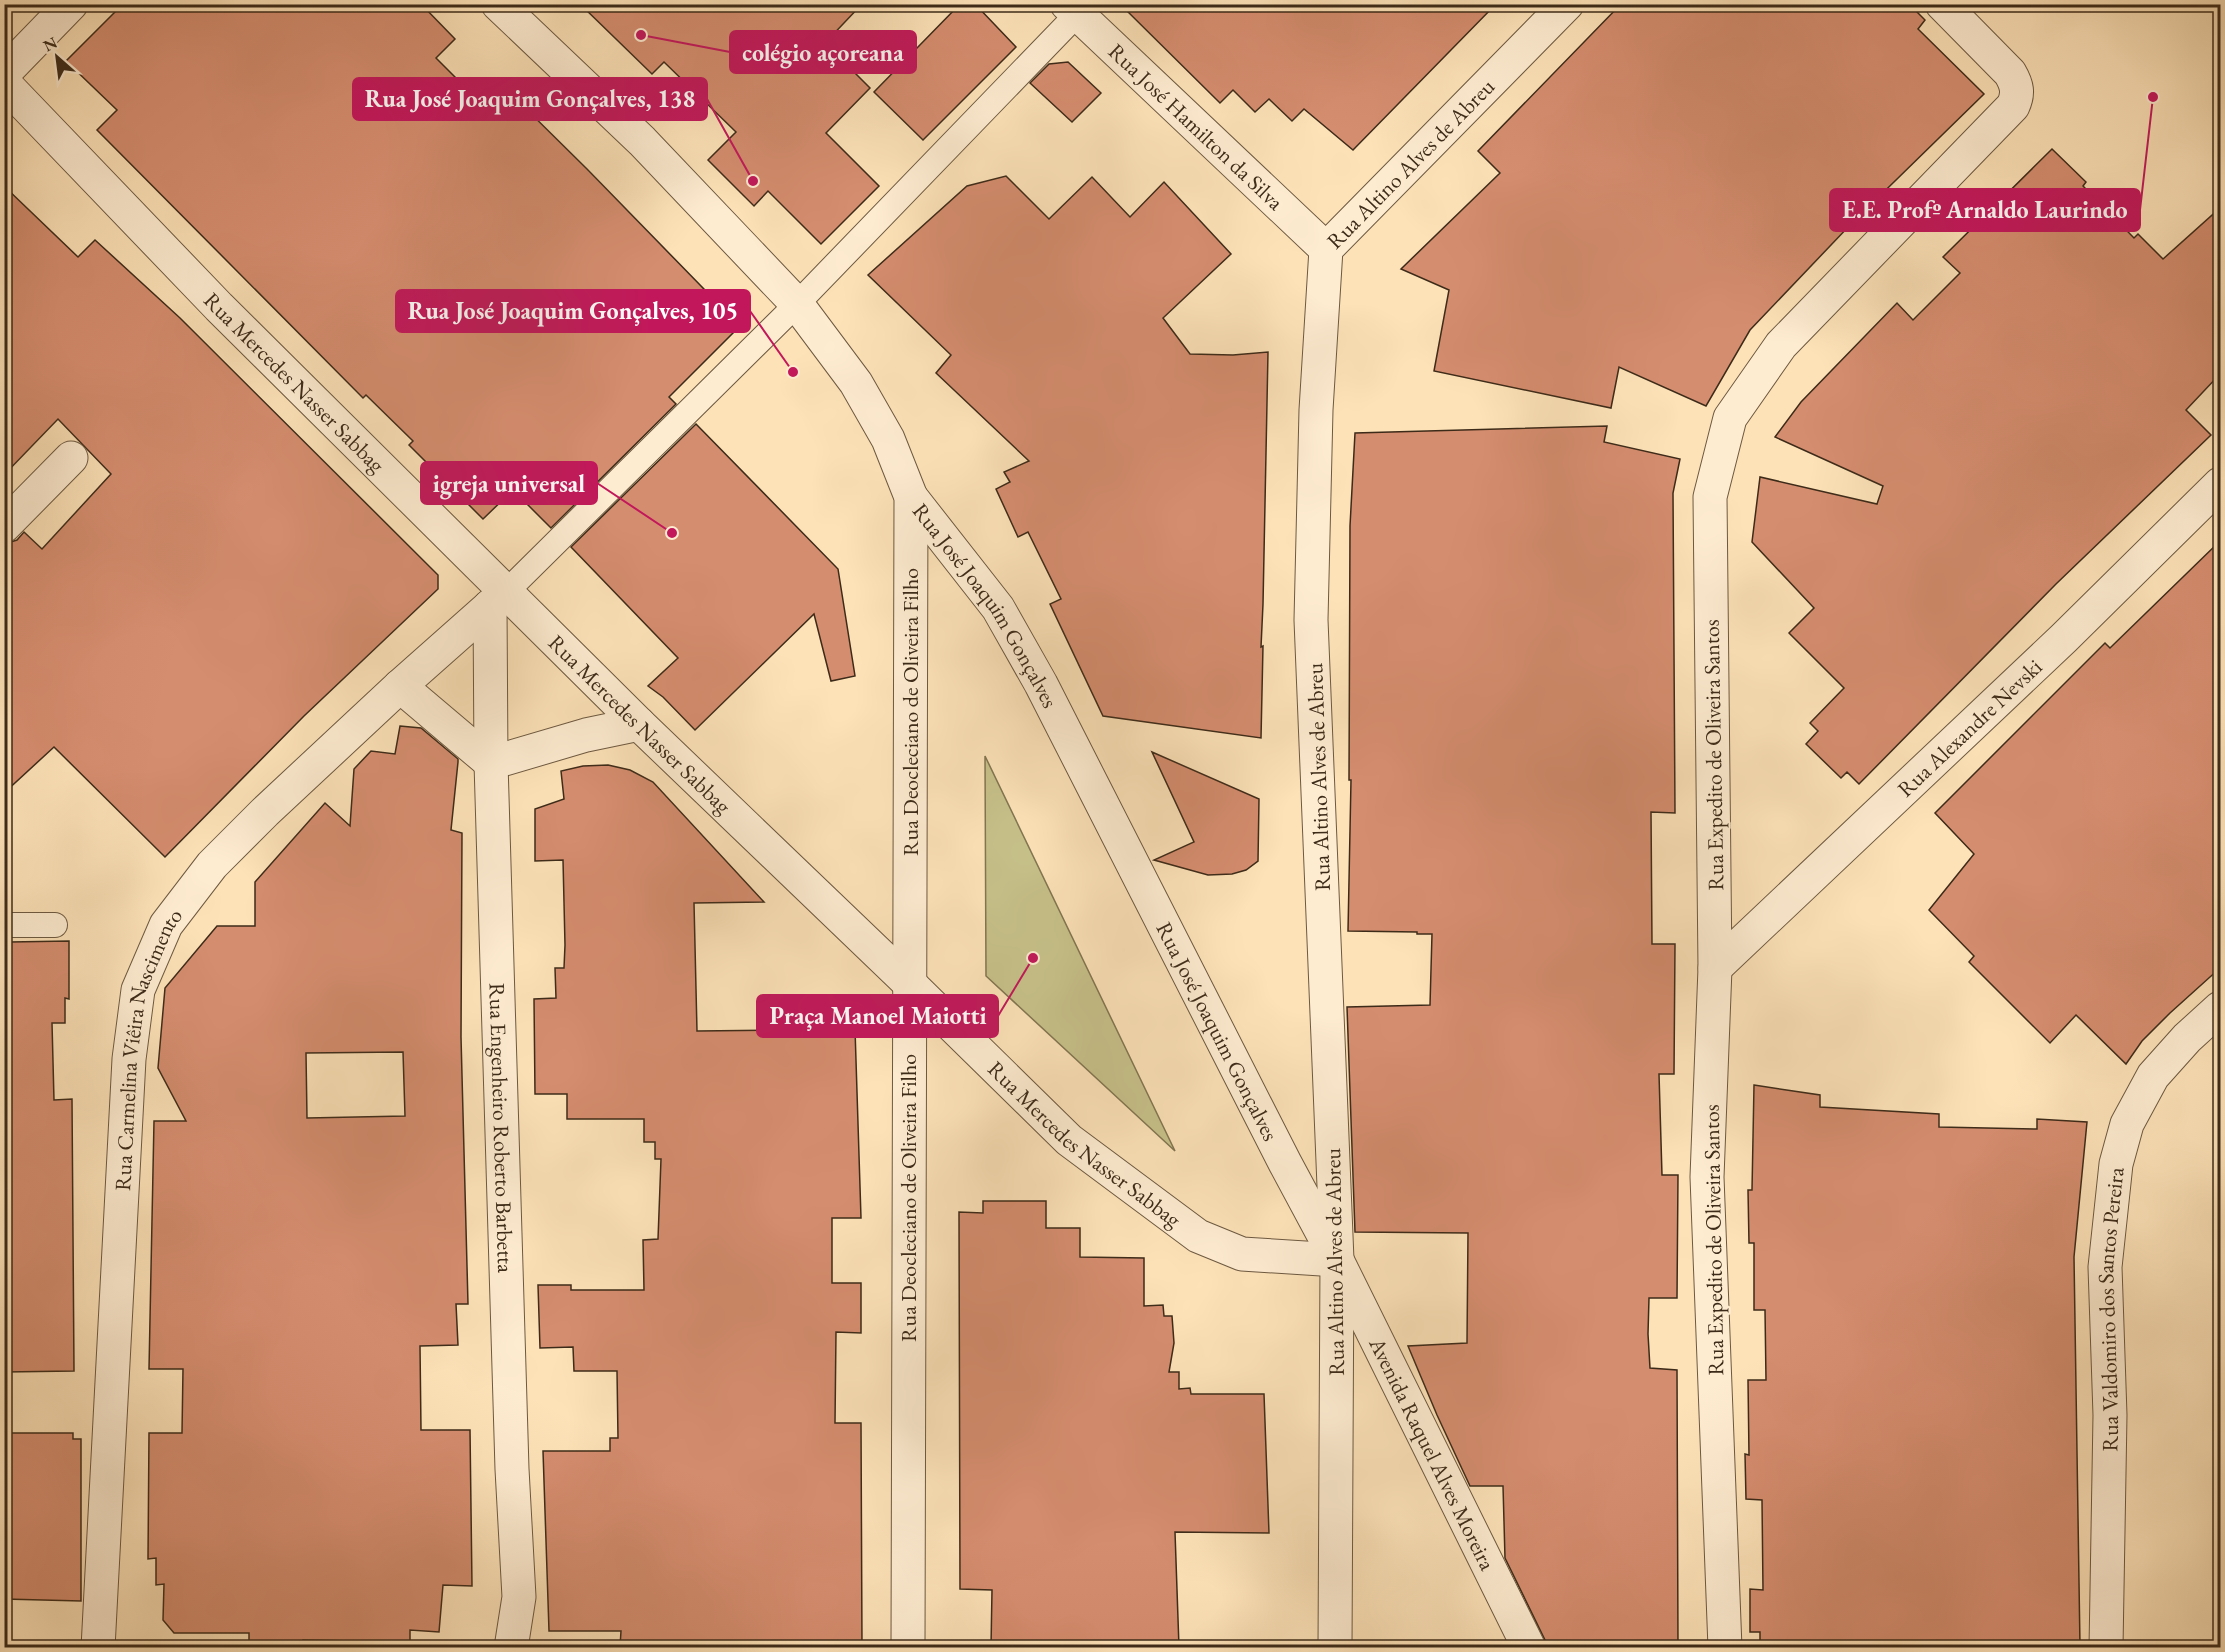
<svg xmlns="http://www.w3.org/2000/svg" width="2225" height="1652" font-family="'EB Garamond',serif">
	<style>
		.green { fill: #c7c18a; stroke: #827652; stroke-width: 1.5 }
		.building { fill: #d58d6f; stroke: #3d2b19; stroke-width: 1.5; fill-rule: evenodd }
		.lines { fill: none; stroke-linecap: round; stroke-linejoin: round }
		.service-casing { stroke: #6d5941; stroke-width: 26 }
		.minor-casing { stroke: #6d5941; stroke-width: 35 }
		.tertiary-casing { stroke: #6d5941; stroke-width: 35 }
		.service { stroke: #feecd1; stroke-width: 24 }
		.minor { stroke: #feecd1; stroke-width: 33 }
		.tertiary { stroke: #feecd1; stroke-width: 33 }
		.labels { text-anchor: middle; stroke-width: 4.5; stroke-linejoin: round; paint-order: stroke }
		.street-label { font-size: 22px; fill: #3d2b19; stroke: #feecd1 }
		.leader { fill: none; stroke: #c2185b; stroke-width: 2 }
		.callout-dot { fill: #c2185b; stroke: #feecd1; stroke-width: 2 }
		.callout { fill: #c2185b; stroke: #c2185b; stroke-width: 2 }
		.callout-label { font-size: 24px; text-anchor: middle; font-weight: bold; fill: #fff }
	</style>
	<rect width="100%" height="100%" fill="#fde2b8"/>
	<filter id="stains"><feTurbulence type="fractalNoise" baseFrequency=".00333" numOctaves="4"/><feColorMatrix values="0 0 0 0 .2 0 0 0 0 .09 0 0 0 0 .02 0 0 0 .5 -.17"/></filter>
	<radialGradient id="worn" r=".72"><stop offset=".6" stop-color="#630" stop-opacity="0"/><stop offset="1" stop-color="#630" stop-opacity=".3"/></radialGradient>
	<polygon class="green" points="985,756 1175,1151 986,976"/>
	<g class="building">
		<polygon points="123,4 421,4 455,39 436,58 487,109 506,89 587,169 740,326 669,397 676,404 551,528 513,490 483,519 409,445 413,441 366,395 363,398 97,130 117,110 66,61"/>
		<polygon points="580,4 862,4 825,43 870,88 826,133 879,186 821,244 768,191 754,206 708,160 736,132 664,62 652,74"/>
		<polygon points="960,4 975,4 1016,47 923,140 874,92"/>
		<polygon points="1120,4 1496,4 1353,150 1304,109 1292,121 1269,99 1255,112 1233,90 1220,103"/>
		<polygon points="1621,4 1909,4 1925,20 1918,29 1984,94 1851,224 1750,330 1706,406 1619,367 1611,408 1434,371 1449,290 1401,269 1500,173 1478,151"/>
		<polygon points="1068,62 1101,93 1072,122 1030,83 1049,64"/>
		<polygon points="2052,149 2086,182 2083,186 2134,238 2138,234 2163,259 2220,208 2220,374 2186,410 2211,435 2056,584 1859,784 1847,772 1841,778 1806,744 1818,731 1810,723 1844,688 1789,633 1814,608 1752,542 1760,477 1877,504 1883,486 1775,437 1801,402 1897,303 1913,320 1960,273 1943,257"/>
		<polygon points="1006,176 1049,219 1092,177 1130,217 1164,182 1231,254 1163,318 1190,354 1233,355 1268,352 1263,604 1261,647 1263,646 1261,738 1103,716 1050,604 1061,599 1028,532 1018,537 996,489 1010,482 1004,472 1029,461 936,373 951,355 868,275 967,186"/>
		<polygon points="4,186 78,257 95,240 180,318 438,575 438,589 304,716 165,857 54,747 4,793 4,544 17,540 24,532 42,549 111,474 58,419 4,475"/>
		<polygon points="696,424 838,569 855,676 831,681 814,614 695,730 663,697 648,686 678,658 571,547"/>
		<polygon points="1607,426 1604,442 1680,459 1673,493 1675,813 1651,812 1652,944 1675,944 1674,1074 1659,1074 1662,1175 1678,1175 1677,1298 1649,1298 1648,1334 1650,1368 1677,1370 1678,1647 1555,1647 1555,1642 1546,1642 1505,1558 1503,1486 1470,1486 1437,1415 1408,1346 1467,1343 1468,1233 1355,1232 1347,1007 1430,1005 1432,934 1417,934 1417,932 1348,931 1351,780 1349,780 1350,526 1355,433"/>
		<polygon points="2220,541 2220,968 2170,1013 2142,1041 2126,1064 2076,1015 2050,1043 1969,962 1974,956 1929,910 1974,854 1935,813 2105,643 2110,648"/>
		<path d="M 400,726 L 421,728 L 458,759 L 458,762 L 451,830 L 462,833 L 461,1037 L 468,1304 L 456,1304 L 458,1345 L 420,1346 L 421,1430 L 470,1430 L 472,1586 L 443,1585 L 439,1632 L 410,1630 L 410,1642 L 303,1640 L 303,1647 L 254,1647 L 254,1643 L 249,1642 L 249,1633 L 174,1633 L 163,1620 L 164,1584 L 156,1585 L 156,1558 L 148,1559 L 149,1433 L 182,1433 L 183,1369 L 149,1369 L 154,1121 L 186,1121 L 158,1068 L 165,988 L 217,926 L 255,926 L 255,882 L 325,803 L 350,826 L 354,769 L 371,751 L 395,754 ZM 403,1052 L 405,1116 L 307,1118 L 306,1053 Z"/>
		<polygon points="1152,752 1259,799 1258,861 1246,870 1232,874 1208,875 1154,860 1194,842"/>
		<polygon points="608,765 630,770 653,782 764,902 694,903 697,1031 855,1029 861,1218 832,1218 832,1283 861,1283 861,1333 836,1332 835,1423 861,1423 862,1647 620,1647 621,1631 549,1631 543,1451 610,1451 610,1438 618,1438 617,1371 574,1371 573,1347 540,1348 538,1285 571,1285 571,1290 644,1290 643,1240 658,1239 661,1159 655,1159 655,1142 644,1142 644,1119 567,1119 567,1094 535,1094 534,999 556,998 555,968 564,968 565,945 563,860 535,861 535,809 564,799 561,771 583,766"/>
		<polygon points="69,941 69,999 65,998 65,1023 52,1023 54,1100 72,1099 74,1371 4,1372 4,1036 9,1036 10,942"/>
		<polygon points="1754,1085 1820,1095 1820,1107 1939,1114 1939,1127 2037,1129 2037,1119 2087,1122 2074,1257 2080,1647 1760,1647 1760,1632 1750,1632 1750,1589 1763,1590 1762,1500 1746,1499 1745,1454 1749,1455 1748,1380 1766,1380 1765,1310 1754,1310 1754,1243 1749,1243 1748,1190 1752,1190"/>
		<polygon points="983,1201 1046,1201 1046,1228 1080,1228 1080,1257 1144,1258 1144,1306 1163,1305 1164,1316 1172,1316 1174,1343 1169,1372 1179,1372 1179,1389 1190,1388 1191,1394 1264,1394 1269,1533 1175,1532 1179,1647 991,1647 992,1590 960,1589 959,1212 983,1213"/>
		<polygon points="4,1433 73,1433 73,1439 81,1439 81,1601 4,1599"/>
	</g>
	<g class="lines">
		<defs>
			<g id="service">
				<polyline points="506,592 797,304 1087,4"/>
				<polyline points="4,925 55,925"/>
			</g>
			<g id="minor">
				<path id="s1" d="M 1067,4 L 1326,249"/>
				<polyline points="4,73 71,4"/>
				<path id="s2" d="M 4,83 L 219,307 L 506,592 L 639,724 L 909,983 L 1069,1140 L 1198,1236 L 1242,1254 L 1337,1260"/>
				<path id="s3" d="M 911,497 L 998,608 L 1041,684 L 1285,1163 L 1337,1260 L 1529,1648"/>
				<polyline points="4,526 71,458"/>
				<path id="s4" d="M 490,606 L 491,763 L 512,1469 L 519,1597 L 511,1648"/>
				<polyline points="400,686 491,763 586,735 639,724"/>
				<path id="s5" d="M 1715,968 L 2064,638 L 2220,484"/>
				<path id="s6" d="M 98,1648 L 129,1059 L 138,990 L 166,925 L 212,865 L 265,812 L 400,686 L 506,592"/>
				<path id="s7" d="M 1335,1648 L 1337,1260 L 1311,620 L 1316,410 L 1326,249 L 1567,4"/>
				<path d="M 1725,1648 L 1707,1177 L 1715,968 L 1710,497 L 1730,418 L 1781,345 L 2013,106 C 2019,93 2017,85 2010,73 L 1942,4"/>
				<path id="s8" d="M 2106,1648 L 2110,1415 L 2105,1267 L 2116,1164 L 2127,1124 L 2153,1076 L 2187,1038 L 2220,1008"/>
			</g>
			<polyline id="tertiary" points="498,4 642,141 797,304 856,383 888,439 911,497 908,1648"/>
		</defs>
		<use href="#service" class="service-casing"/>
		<use href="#minor" class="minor-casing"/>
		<use href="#tertiary" class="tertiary-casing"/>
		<use href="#service" class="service"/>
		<use href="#minor" class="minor"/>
		<use href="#tertiary" class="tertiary"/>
	</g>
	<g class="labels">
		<g class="street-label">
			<text dy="8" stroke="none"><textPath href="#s1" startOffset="178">Rua José Hamilton da Silva</textPath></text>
			<text dy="8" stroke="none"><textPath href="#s7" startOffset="1520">Rua Altino Alves de Abreu</textPath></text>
			<text dy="8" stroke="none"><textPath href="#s2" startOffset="417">Rua Mercedes Nasser Sabbag</textPath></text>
			<text dy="8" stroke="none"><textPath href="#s3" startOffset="132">Rua José Joaquim Gonçalves</textPath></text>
			<text transform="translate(910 712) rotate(-90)" y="8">Rua Deocleciano de Oliveira Filho</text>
			<text dy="8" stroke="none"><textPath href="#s2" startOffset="903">Rua Mercedes Nasser Sabbag</textPath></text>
			<text dy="8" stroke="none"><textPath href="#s5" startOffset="350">Rua Alexandre Nevski</textPath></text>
			<text transform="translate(1713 755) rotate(-91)" y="8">Rua Expedito de Oliveira Santos</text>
			<text transform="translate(1318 777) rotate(-92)" y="8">Rua Altino Alves de Abreu</text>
			<text dy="8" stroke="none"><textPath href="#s3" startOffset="618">Rua José Joaquim Gonçalves</textPath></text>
			<text dy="8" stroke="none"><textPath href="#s6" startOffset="603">Rua Carmelina Viêira Nascimento</textPath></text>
			<text dy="8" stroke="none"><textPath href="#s4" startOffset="522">Rua Engenheiro Roberto Barbetta</textPath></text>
			<text dy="8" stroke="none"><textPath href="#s2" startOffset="1515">Rua Mercedes Nasser Sabbag</textPath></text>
			<text transform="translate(908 1198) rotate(-90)" y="8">Rua Deocleciano de Oliveira Filho</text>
			<text transform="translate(1713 1240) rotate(-91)" y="8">Rua Expedito de Oliveira Santos</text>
			<text transform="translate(1334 1262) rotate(-91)" y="8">Rua Altino Alves de Abreu</text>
			<text dy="8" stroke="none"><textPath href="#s8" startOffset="339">Rua Valdomiro dos Santos Pereira</textPath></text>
			<text dy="8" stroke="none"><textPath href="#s3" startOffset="1092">Avenida Raquel Alves Moreira</textPath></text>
		</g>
	</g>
	<path class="leader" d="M641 35L730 52M753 181L707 99M2153 97L2140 210M793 372L750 311M672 533L597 483M1033 958L998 1016"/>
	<g class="callout-dot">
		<circle cx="641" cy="35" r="6"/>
		<circle cx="753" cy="181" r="6"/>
		<circle cx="2153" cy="97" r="6"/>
		<circle cx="793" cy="372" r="6"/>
		<circle cx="672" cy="533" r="6"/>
		<circle cx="1033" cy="958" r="6"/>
	</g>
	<g class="callout">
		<rect x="730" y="31" width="186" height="42" rx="6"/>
		<rect x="353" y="78" width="354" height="42" rx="6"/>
		<rect x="1830" y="189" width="310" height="42" rx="6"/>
		<rect x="396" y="290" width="354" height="42" rx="6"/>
		<rect x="421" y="462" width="176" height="42" rx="6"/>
		<rect x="757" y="995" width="241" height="42" rx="6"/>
	</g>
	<g class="callout-label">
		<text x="823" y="61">colégio açoreana</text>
		<text x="530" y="107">Rua José Joaquim Gonçalves, 138</text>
		<text x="1985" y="218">E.E. Profº Arnaldo Laurindo</text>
		<text x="573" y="319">Rua José Joaquim Gonçalves, 105</text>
		<text x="509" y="492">igreja universal</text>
		<text x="878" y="1024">Praça Manoel Maiotti</text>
	</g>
	<rect width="2225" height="1652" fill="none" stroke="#fde2b8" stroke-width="24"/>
	<rect x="6" y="6" width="2213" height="1640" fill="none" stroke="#3d2b19" stroke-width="3"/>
	<rect x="12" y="12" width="2201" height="1628" fill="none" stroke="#3d2b19" stroke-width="1.5"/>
	<g transform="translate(57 57) rotate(332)" stroke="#feecd1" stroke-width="4.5" paint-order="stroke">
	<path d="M0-4.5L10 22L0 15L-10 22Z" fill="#3d2b19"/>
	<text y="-9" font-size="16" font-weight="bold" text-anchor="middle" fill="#3d2b19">N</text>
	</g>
	<rect width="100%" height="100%" filter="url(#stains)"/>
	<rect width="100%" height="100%" fill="url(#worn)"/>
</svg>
